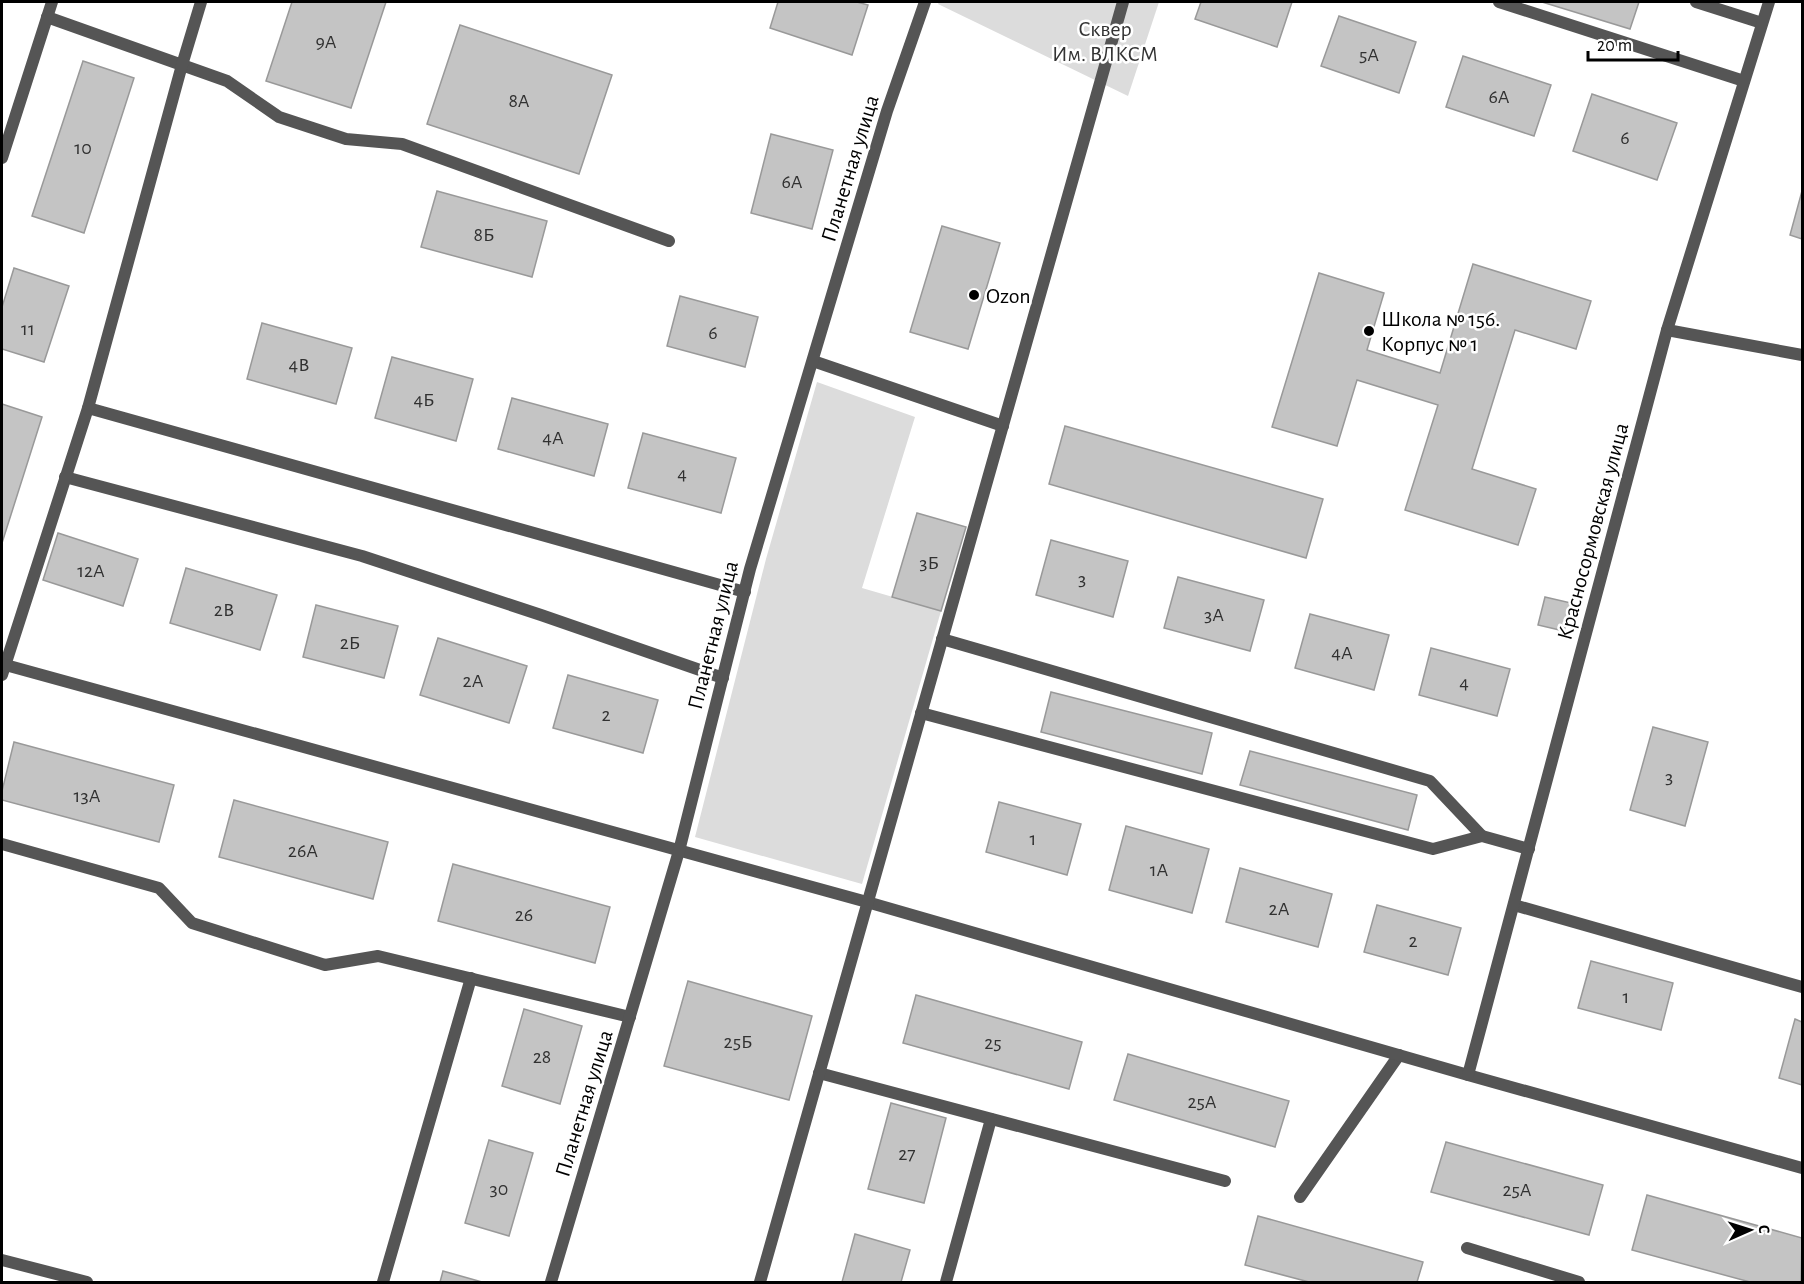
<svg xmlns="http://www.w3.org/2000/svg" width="1804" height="1284" font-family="'Alegreya Sans',sans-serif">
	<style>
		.green { fill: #dcdcdc }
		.building { fill: #c4c4c4; stroke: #999; stroke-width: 1.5 }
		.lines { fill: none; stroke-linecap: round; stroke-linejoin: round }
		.lane { stroke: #555; stroke-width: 12 }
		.street { stroke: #555; stroke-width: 12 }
		.poi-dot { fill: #000; stroke: #fff; stroke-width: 2 }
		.labels { text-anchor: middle; stroke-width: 5; stroke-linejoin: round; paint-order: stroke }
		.number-label { font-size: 20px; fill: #313131 }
		.park-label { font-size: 22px; fill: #333; stroke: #fff }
		.street-label { font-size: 22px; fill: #000; stroke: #fff }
		.poi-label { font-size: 22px; fill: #000; stroke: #fff; text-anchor: start }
	</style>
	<rect width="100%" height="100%" fill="#fff"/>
	<g class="green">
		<polygon points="939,2 1159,2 1128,96 938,4"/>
		<polygon points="817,382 915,417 862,588 941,611 862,884 695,837 766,559"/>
	</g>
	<g class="building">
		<polygon points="292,2 386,2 351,108 266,81"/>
		<polygon points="778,2 857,2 868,5 852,55 770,28"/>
		<polygon points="1201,2 1292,2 1277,47 1195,19"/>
		<polygon points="1542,2 1639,2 1630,29"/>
		<polygon points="1339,16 1416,42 1399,93 1321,66"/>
		<polygon points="460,25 612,75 579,174 427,124"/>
		<polygon points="1463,56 1551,85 1534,136 1446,107"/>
		<polygon points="83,61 134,78 84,233 32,216"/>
		<polygon points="1592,94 1677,123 1657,180 1573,151"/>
		<polygon points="771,134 833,150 812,229 751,213"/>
		<polygon points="437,191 547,221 532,277 421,247"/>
		<polygon points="1802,191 1802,239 1790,235"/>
		<polygon points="942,226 1000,243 968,349 910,332"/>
		<polygon points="1473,264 1591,301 1576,349 1515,330 1472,469 1536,489 1518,545 1405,510 1438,405 1357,380 1337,446 1272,427 1319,273 1384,293 1367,350 1440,373"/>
		<polygon points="14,268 69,286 44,362 2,349 2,307"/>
		<polygon points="680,296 758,317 745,367 667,346"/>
		<polygon points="262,323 352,348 336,404 247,379"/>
		<polygon points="392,357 473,379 456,441 375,418"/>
		<polygon points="512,398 608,424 594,476 498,449"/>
		<polygon points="2,404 42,417 2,543"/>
		<polygon points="1065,426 1323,499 1306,558 1049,484"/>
		<polygon points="643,433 736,458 721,513 628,488"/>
		<polygon points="917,513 966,527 941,611 892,597"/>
		<polygon points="58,533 138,559 123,606 43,580"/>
		<polygon points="1051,540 1128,561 1113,617 1036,595"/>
		<polygon points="186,568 277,595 260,650 170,623"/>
		<polygon points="1178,577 1264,600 1250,651 1164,628"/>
		<polygon points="1545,597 1571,603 1564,631 1538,625"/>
		<polygon points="316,605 398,626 384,678 303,657"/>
		<polygon points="1310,614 1389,635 1374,690 1295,668"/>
		<polygon points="438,638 527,666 509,723 420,695"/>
		<polygon points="1431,648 1510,669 1497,716 1419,695"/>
		<polygon points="568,675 658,700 643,753 553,728"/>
		<polygon points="1051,692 1212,733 1202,774 1041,732"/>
		<polygon points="1653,727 1708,742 1685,826 1630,810"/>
		<polygon points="14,742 174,785 159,842 2,800 2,791"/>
		<polygon points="1250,751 1417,795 1408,830 1240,785"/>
		<polygon points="234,800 388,842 373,899 219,857"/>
		<polygon points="999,802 1081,824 1067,875 986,852"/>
		<polygon points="1126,826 1209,849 1192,913 1109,890"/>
		<polygon points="453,864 610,907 595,963 438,921"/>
		<polygon points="1240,868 1332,894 1318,947 1226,922"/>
		<polygon points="1377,905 1461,928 1448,975 1364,952"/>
		<polygon points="1591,961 1673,983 1661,1030 1578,1008"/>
		<polygon points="688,981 812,1016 789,1100 664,1066"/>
		<polygon points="916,995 1082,1042 1069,1089 903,1043"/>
		<polygon points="524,1009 582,1026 560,1104 502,1086"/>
		<polygon points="1795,1019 1802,1022 1802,1085 1779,1078"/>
		<polygon points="1128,1054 1289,1101 1275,1147 1114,1100"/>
		<polygon points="891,1103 946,1118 924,1203 868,1189"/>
		<polygon points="489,1140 533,1153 509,1236 465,1223"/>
		<polygon points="1446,1142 1603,1185 1589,1235 1431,1192"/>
		<polygon points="1647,1195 1802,1238 1801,1282 1750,1282 1632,1250"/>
		<polygon points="1258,1216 1423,1262 1417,1282 1309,1282 1245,1265"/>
		<polygon points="855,1234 910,1250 901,1282 842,1282"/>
		<polygon points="443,1271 482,1282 440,1282"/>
	</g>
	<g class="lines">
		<g class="lane">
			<polyline points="1499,2 1744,81"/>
			<polyline points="1696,2 1762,23"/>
			<polyline points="47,17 227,81 279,117 346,139 402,144 669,241"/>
			<polyline points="1667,330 1802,355"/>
			<polyline points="813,361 1003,426"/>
			<polyline points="88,408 745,592"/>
			<polyline points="65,477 362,556 541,615 723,678"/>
			<polyline points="942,639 1430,781 1482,836"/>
			<polyline points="2,675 88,408 182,65 201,2"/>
			<polyline points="921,713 1433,849 1482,836 1529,849"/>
			<polyline points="2,844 159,888 192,923 325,965 378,956 630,1017"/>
			<polyline points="1514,905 1802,987"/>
			<polyline points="819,1073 1225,1181"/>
			<polyline points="1300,1197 1399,1055"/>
			<polyline points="1467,1248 1579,1282"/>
			<polyline points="2,1260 87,1282"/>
			<polyline points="383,1282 471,978"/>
			<polyline points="946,1282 991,1119"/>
		</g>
		<g class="street">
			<polyline points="2,158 52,2"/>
			<polyline points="2,664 867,902 1468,1075 1802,1168"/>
			<polyline points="1468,1075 1667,330 1769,2"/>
			<polyline points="551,1282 679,851 750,569 887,111 925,2"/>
			<polyline points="760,1282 1123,2"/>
		</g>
	</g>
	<g class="poi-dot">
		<circle cx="974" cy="295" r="6"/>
		<circle cx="1369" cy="331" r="6"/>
	</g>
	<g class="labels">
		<g class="number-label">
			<text x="326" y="48">9А</text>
			<text x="1369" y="61">5А</text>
			<text x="1499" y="103">6А</text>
			<text x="519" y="107">8А</text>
			<text x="1625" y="144">6</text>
			<text x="83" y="154">10</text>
			<text x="792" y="188">6А</text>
			<text x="484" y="241">8Б</text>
			<text x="28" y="335">11</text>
			<text x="713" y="339">6</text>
			<text x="299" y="371">4В</text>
			<text x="424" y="406">4Б</text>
			<text x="553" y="444">4А</text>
			<text x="682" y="480">4</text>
			<text x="929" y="569">3Б</text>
			<text x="91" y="577">12А</text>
			<text x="1082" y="585">3</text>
			<text x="224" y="616">2В</text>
			<text x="1214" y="621">3А</text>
			<text x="350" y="649">2Б</text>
			<text x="1342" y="659">4А</text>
			<text x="473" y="687">2А</text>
			<text x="1464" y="689">4</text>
			<text x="606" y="721">2</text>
			<text x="1669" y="783">3</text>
			<text x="87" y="802">13А</text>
			<text x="1033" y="845">1</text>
			<text x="303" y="857">26А</text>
			<text x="1159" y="876">1А</text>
			<text x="1279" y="915">2А</text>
			<text x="524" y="921">26</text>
			<text x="1413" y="947">2</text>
			<text x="1626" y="1003">1</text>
			<text x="738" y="1048">25Б</text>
			<text x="993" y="1049">25</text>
			<text x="542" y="1063">28</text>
			<text x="1202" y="1108">25А</text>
			<text x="907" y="1160">27</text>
			<text x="499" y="1195">30</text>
			<text x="1517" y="1196">25А</text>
		</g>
		<g class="park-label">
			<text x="1105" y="36">Сквер<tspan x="1105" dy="25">Им. ВЛКСМ</tspan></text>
		</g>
		<g class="street-label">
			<text transform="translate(849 168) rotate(-73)" y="8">Планетная улица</text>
			<text transform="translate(1592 531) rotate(-75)" y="8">Красносормовская улица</text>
			<text transform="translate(712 635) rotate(-76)" y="8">Планетная улица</text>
			<text transform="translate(583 1103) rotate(-73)" y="8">Планетная улица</text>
		</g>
		<g class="poi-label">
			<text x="986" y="303">Ozon</text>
			<text x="1381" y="326">Школа № 156.<tspan x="1381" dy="25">Корпус № 1</tspan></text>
		</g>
	</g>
	<rect width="1804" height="1284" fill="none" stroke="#000000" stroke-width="6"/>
	<g transform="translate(1750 1230) rotate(87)" stroke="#ffffff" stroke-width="4.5" paint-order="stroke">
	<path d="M0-4.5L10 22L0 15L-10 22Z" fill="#000000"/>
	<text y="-9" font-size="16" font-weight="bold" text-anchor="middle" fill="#000000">С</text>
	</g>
	<path d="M1588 51v9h90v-9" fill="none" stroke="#000000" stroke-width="3"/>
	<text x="1597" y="51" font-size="18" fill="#000000" stroke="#ffffff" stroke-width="4.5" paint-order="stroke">20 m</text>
</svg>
